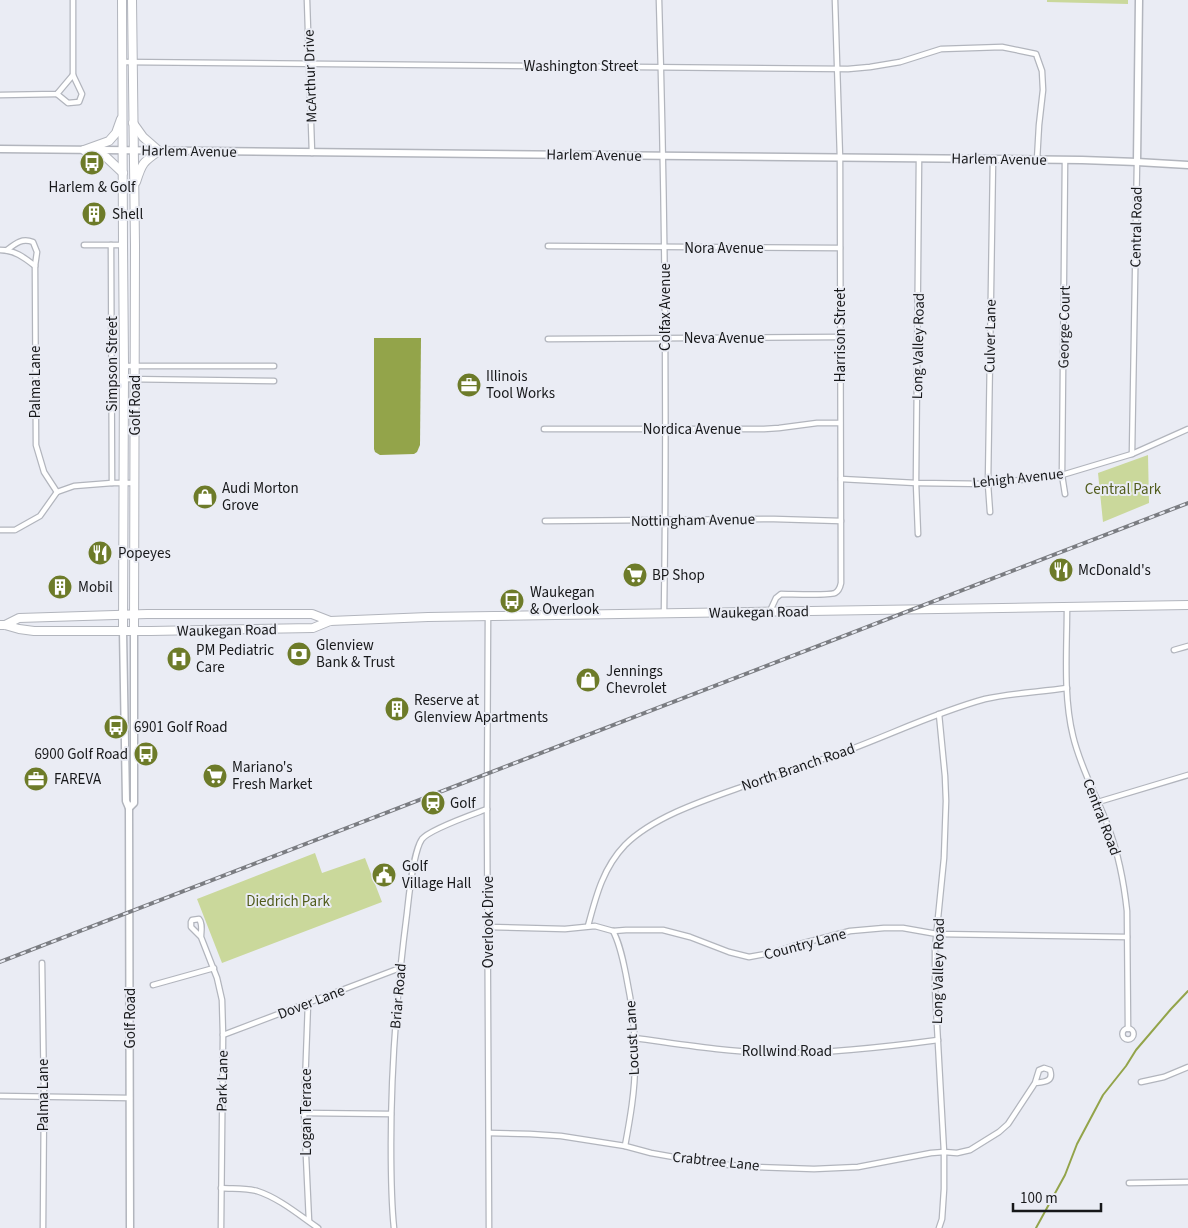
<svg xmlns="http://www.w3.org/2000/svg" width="1188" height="1228" font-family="'Source Sans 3',sans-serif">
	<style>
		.green { fill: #cad89b }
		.water { fill: #93a44a }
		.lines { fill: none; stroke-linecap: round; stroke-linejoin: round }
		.stream { stroke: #93a44a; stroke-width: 2 }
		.minor-casing { stroke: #b2b5bd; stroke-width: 7 }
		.secondary-casing { stroke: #b2b5bd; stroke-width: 9 }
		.primary-casing { stroke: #b2b5bd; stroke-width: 10 }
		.minor { stroke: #fff; stroke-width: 4.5 }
		.secondary { stroke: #fff; stroke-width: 6 }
		.primary { stroke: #fff; stroke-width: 8 }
		.rail-casing { stroke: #7b7d82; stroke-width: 4 }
		.rail { stroke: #eaecf4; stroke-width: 2; stroke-dasharray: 5.5; stroke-linecap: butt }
		.labels { text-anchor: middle; stroke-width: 4; stroke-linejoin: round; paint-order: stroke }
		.street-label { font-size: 15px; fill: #17181a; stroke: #eaecf4 }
		.poi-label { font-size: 15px; fill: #17181a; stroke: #eaecf4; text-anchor: start }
		.park-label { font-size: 15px; fill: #515c1c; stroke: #eaecf4 }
	</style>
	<rect width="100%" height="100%" fill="#eaecf4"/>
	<g class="green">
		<polygon points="1047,0 1128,0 1128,4 1047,2"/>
		<polygon points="1148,455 1149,503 1103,522 1098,473"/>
		<polygon points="315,853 322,873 365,858 382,902 222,963 197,899"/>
	</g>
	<polygon class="water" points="374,338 421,338 420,445 417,452 414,454 380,455 375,452 374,449"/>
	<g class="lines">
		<polyline class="stream" points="1036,1228 1065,1175 1077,1144 1103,1095 1126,1066 1136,1050 1171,1009 1188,991"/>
		<defs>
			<g id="minor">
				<polyline points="307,0 312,153"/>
				<path d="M 659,0 C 665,204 667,409 664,613"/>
				<polyline points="123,62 848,69 870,67 900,62 941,49 1002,47 1036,54 1042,71 1043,90 1039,125 1037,160"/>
				<polyline points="57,94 68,103 79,102 82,94 73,75"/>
				<polyline points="0,95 57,94 73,75 73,0"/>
				<polyline points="84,245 123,245"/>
				<polyline points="111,245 112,483"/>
				<polyline points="548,246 840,248"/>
				<path d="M 0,250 C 14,250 24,257 35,266"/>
				<path d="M 7,250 C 16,243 22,238 33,242 L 37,252 L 35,266 L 36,445 L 44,472 L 57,492"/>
				<polyline points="548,339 840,337"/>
				<polyline points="124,366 274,366"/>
				<polyline points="124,379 274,381"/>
				<polyline points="544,429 764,429 779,428 817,423 840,423"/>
				<polyline points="1132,454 1137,162"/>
				<polyline points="841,479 916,483 988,484 1062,475 1132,454 1188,429"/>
				<polyline points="1065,494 1062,475 1065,160"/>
				<polyline points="990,512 988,484 993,159"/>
				<polyline points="545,521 774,519 841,521"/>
				<polyline points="0,530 15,530 40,516 57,492 74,486 112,483 135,483"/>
				<polyline points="918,534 916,483 919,158"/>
				<path d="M 1067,607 C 1067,649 1063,695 1073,736 C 1081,770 1098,798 1109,829 C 1119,856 1124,883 1127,911 L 1128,1029"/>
				<path d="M 770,611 L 776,598 L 781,594 C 792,594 827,596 835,593 C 839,591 840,588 841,583 L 840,158 L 835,0"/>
				<polyline points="488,616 487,809 489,1228"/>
				<polyline points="1174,650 1188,646"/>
				<polyline points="1098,802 1188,775"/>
				<path d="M 588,926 C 596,896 603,868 625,845 C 655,815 711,798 750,784 C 782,773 815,762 846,751 C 892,734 937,712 985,699 C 1011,693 1040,692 1067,688"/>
				<polyline points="488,927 565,929 595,926 613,931 626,930 663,930 690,937 729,952 749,957 771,953 800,944 850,931 884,928 903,928 937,934 1127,937"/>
				<path d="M 613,931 C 620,944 623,960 626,975 C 632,1004 636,1033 635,1063 C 635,1091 630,1119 625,1146"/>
				<path d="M 201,937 C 201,930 203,924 199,919 L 192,920 L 191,922 L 191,927 L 201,937 L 217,978 L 222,1000 L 223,1035 L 221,1228"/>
				<polyline points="42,963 44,1097 43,1228"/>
				<polyline points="153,985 214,968"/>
				<polyline points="308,1003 304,1113 309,1221"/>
				<circle cx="1128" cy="1034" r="5.5"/>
				<polyline points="223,1035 400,968"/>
				<path d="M 635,1038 C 684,1045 733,1053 783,1053 C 835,1053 886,1047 938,1040"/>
				<polyline points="1141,1082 1164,1077 1188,1067"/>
				<polyline points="0,1096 130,1098"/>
				<polyline points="304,1113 391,1114"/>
				<path d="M 489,1133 L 530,1134 L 561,1136 L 625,1146 L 651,1153 L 696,1161 L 729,1165 L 754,1167 L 814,1169 L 858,1167 L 931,1153 L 944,1152 L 957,1153 L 970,1150 L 999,1132 L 1008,1124 L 1035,1083 L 1039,1070 L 1044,1068 L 1050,1070 C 1054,1082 1044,1082 1035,1083"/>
				<polyline points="1129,1183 1188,1182"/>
				<path d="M 221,1188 C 232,1189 245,1188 257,1191 C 279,1198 299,1215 318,1228"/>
				<path d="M 394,1228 C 391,1200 391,1172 391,1144 C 391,1067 397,990 407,913 C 409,895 413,852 422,839 C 430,829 474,814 487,809"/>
				<polyline points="939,1228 942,1219 944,1189 944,1152 935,989 935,948 944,858 946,801 945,776 939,714"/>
			</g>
			<g id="secondary">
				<polyline points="0,149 1082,160 1137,162 1188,165"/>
				<polyline points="1137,162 1139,0"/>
				<polyline points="123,631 126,801 129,808 130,1228"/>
				<polyline points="129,808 134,803 134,631"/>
			</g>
			<g id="primary">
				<polyline points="122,0 123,245 124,366 123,631"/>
				<polyline points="132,0 135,245 134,631"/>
				<path d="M 133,123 L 143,137 L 159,151 C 143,162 142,163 136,182"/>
				<polyline points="84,150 109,141 116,133 121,119"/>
				<polyline points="84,150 106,157 123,173"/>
				<polyline points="0,625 5,625 19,629 34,631 151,631 313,628 330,621 428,617 1188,605"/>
				<polyline points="5,625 19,618 147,614 312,614 330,621"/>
			</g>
		</defs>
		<use href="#minor" class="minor-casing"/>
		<use href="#secondary" class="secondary-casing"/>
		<use href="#primary" class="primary-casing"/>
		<use href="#minor" class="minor"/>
		<use href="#secondary" class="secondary"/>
		<use href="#primary" class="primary"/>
		<defs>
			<polyline id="rail" points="0,962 1188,503"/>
		</defs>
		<use href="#rail" class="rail-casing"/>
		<use href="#rail" class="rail"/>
	</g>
	<defs>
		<symbol id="bus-disc" viewBox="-11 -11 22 22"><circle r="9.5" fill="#6d7b29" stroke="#eaecf4"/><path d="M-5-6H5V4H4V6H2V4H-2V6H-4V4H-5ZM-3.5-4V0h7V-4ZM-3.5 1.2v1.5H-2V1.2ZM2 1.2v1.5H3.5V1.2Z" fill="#fff"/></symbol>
		<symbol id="building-disc" viewBox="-11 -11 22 22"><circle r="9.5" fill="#6d7b29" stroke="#eaecf4"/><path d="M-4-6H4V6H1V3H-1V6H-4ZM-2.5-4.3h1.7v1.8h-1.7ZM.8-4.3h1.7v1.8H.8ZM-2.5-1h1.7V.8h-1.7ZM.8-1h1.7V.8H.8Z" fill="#fff"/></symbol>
		<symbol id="office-disc" viewBox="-11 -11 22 22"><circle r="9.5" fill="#6d7b29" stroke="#eaecf4"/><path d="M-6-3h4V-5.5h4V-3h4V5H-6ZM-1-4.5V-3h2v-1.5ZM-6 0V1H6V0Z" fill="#fff"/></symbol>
		<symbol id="shop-disc" viewBox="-11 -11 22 22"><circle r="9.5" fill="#6d7b29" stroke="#eaecf4"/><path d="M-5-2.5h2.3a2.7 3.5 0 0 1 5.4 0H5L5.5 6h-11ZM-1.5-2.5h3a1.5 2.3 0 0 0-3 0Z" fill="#fff"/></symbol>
		<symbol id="restaurant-disc" viewBox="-11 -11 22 22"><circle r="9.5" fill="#6d7b29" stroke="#eaecf4"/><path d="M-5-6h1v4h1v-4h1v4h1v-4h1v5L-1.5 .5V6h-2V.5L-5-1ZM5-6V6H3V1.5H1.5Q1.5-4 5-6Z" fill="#fff"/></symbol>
		<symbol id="supermarket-disc" viewBox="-11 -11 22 22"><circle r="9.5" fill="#6d7b29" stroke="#eaecf4"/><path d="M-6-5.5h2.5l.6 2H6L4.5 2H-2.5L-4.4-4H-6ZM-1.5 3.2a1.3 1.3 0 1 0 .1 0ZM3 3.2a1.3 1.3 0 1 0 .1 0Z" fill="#fff"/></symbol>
		<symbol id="bank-disc" viewBox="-11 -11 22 22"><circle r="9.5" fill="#6d7b29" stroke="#eaecf4"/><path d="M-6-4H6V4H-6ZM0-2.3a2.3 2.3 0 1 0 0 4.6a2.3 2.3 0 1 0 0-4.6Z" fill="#fff"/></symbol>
		<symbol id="hospital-disc" viewBox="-11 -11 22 22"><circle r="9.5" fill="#6d7b29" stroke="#eaecf4"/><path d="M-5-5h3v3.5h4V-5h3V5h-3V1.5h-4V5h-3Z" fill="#fff"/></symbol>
		<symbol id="station-disc" viewBox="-11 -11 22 22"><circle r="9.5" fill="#6d7b29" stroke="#eaecf4"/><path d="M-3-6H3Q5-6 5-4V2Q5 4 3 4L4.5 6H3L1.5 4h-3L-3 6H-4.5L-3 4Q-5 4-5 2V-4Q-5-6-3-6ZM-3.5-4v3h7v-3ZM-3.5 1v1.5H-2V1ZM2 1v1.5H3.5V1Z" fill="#fff"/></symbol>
		<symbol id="civic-disc" viewBox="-11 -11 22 22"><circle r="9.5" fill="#6d7b29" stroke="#eaecf4"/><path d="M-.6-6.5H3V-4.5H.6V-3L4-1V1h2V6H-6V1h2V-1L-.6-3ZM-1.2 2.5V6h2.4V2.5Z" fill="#fff"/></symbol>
	</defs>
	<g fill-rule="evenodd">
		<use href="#bus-disc" x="78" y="149" width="28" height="28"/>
		<use href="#building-disc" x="80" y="200" width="28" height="28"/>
		<use href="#office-disc" x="455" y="371" width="28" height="28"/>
		<use href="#shop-disc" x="191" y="483" width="28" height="28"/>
		<use href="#restaurant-disc" x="86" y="539" width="28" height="28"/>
		<use href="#restaurant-disc" x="1047" y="556" width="28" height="28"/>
		<use href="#supermarket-disc" x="621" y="561" width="28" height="28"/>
		<use href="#building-disc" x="46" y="573" width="28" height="28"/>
		<use href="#bus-disc" x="498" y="587" width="28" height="28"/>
		<use href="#bank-disc" x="285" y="640" width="28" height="28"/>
		<use href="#hospital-disc" x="165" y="645" width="28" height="28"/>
		<use href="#shop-disc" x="574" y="666" width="28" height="28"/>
		<use href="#building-disc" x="383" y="695" width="28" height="28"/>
		<use href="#bus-disc" x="102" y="713" width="28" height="28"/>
		<use href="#bus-disc" x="132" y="740" width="28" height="28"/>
		<use href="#supermarket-disc" x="201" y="762" width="28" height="28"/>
		<use href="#office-disc" x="22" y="765" width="28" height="28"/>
		<use href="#station-disc" x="419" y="789" width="28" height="28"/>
		<use href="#civic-disc" x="370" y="861" width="28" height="28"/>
	</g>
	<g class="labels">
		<g class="street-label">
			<text x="581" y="71">Washington Street</text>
			<text transform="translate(310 76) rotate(-92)" y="5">McArthur Drive</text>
			<text transform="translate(189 151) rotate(1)" y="5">Harlem Avenue</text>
			<text transform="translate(594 155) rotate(1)" y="5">Harlem Avenue</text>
			<text transform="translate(999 159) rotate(1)" y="5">Harlem Avenue</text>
			<text transform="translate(1136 227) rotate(-89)" y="5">Central Road</text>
			<text x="724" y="253">Nora Avenue</text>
			<text transform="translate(665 307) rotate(-90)" y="5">Colfax Avenue</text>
			<text transform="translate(1064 327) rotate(-89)" y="5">George Court</text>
			<text transform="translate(840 335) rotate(-90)" y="5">Harrison Street</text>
			<text transform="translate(990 336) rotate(-89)" y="5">Culver Lane</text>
			<text x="724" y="343">Neva Avenue</text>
			<text transform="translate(918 346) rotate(-89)" y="5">Long Valley Road</text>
			<text transform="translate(112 364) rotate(-90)" y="5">Simpson Street</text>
			<text transform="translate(35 382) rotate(-90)" y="5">Palma Lane</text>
			<text transform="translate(135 405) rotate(-90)" y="5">Golf Road</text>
			<text x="692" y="434">Nordica Avenue</text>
			<text transform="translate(1018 478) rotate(-6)" y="5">Lehigh Avenue</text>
			<text transform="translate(693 520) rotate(-1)" y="5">Nottingham Avenue</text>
			<text transform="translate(759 612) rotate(-1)" y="5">Waukegan Road</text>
			<text transform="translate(227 630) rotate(-1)" y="5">Waukegan Road</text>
			<text transform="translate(798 767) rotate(-19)" y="5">North Branch Road</text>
			<text transform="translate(1102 817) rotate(69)" y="5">Central Road</text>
			<text transform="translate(488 922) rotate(-90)" y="5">Overlook Drive</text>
			<text transform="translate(805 944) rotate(-15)" y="5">Country Lane</text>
			<text transform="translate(938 971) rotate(-89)" y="5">Long Valley Road</text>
			<text transform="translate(398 996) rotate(-85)" y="5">Briar Road</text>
			<text transform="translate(311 1002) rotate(-21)" y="5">Dover Lane</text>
			<text transform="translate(130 1018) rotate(-90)" y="5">Golf Road</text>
			<text transform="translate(632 1038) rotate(-93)" y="5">Locust Lane</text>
			<text x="787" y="1056">Rollwind Road</text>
			<text transform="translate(222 1081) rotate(-89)" y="5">Park Lane</text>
			<text transform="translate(43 1095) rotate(-90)" y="5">Palma Lane</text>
			<text transform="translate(306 1112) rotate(-90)" y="5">Logan Terrace</text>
			<text transform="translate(716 1161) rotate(6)" y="5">Crabtree Lane</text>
		</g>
		<g class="poi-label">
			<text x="92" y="192" text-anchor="middle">Harlem &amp; Golf</text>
			<text x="112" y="219">Shell</text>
			<text x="486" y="381">Illinois<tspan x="486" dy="17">Tool Works</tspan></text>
			<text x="222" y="493">Audi Morton<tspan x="222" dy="17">Grove</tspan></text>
			<text x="118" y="558">Popeyes</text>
			<text x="1078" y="575">McDonald's</text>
			<text x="652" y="580">BP Shop</text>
			<text x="78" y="592">Mobil</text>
			<text x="530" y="597">Waukegan<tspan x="530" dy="17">&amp; Overlook</tspan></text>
			<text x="316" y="650">Glenview<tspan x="316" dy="17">Bank &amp; Trust</tspan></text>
			<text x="196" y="655">PM Pediatric<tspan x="196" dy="17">Care</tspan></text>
			<text x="606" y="676">Jennings<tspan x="606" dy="17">Chevrolet</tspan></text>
			<text x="414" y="705">Reserve at<tspan x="414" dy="17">Glenview Apartments</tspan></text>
			<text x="134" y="732">6901 Golf Road</text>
			<text x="128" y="759" text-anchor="end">6900 Golf Road</text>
			<text x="232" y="772">Mariano's<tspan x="232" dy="17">Fresh Market</tspan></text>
			<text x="54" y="784">FAREVA</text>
			<text x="450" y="808">Golf</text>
			<text x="402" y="871">Golf<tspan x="402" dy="17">Village Hall</tspan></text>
		</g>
		<g class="park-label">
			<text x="1123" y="494">Central Park</text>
			<text x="288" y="906">Diedrich Park</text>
		</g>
	</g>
	<path d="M1013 1203v8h88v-8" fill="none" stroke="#17181a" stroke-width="2.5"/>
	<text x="1020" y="1203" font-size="15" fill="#17181a" stroke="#eaecf4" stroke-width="4" paint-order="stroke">100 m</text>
</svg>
